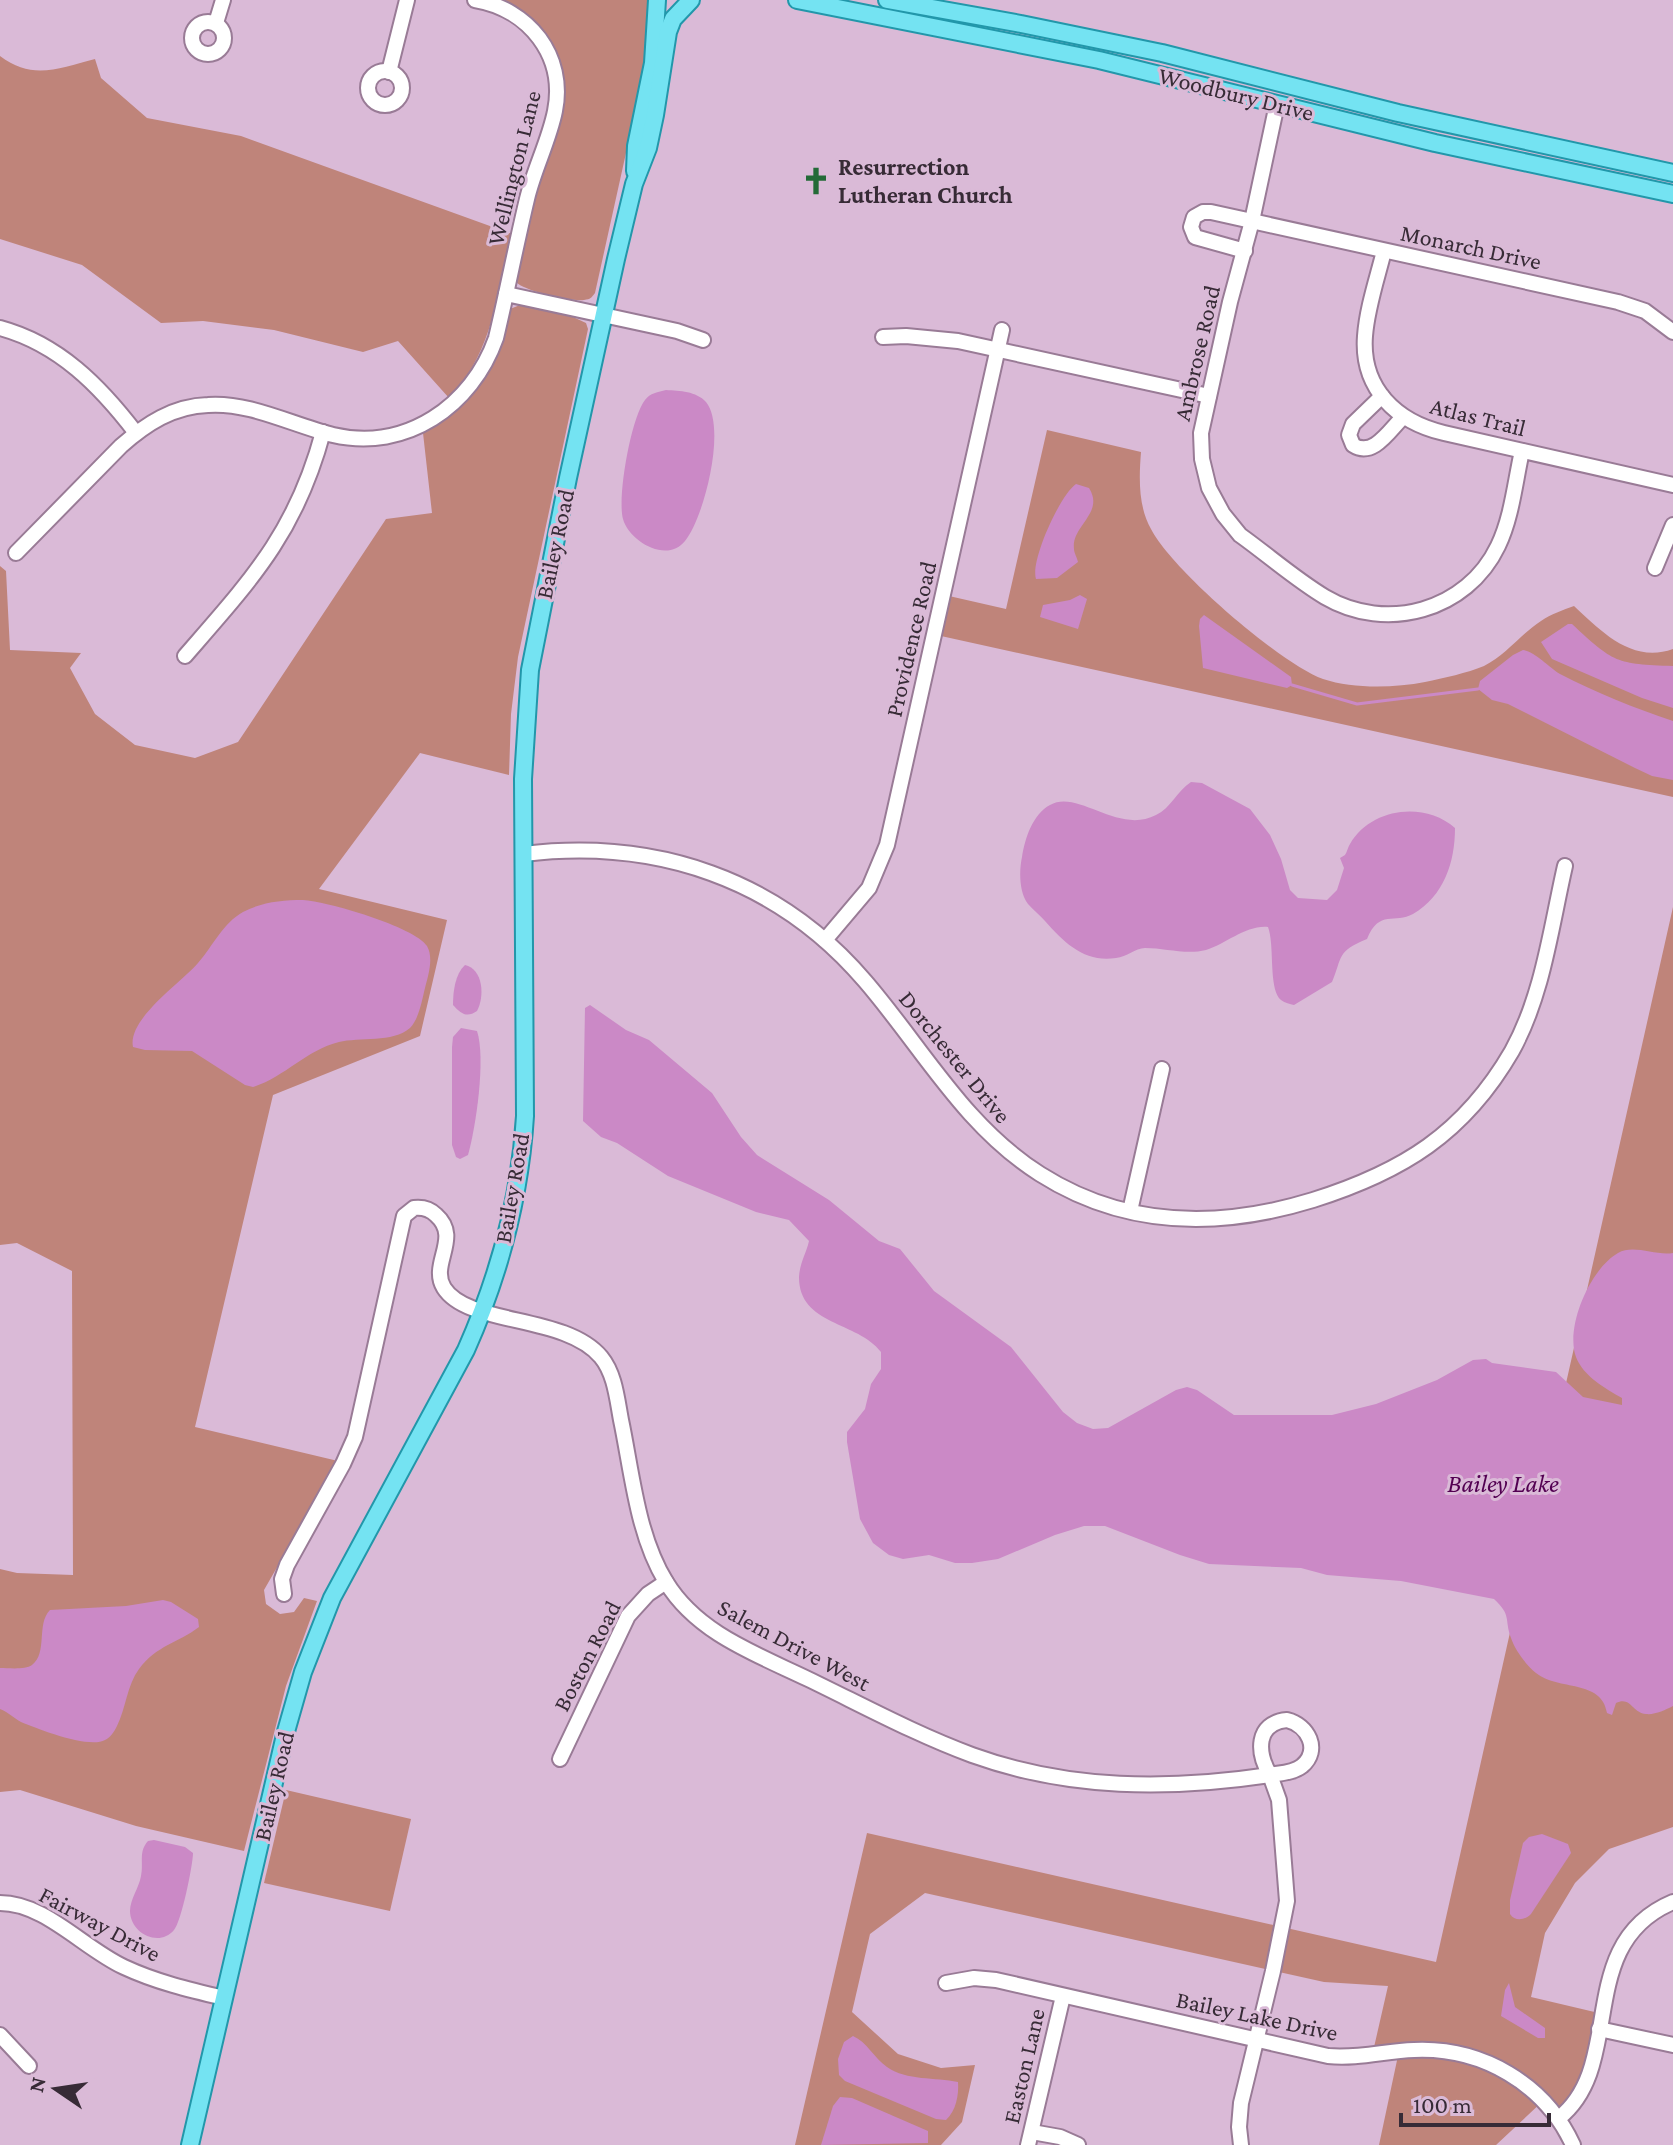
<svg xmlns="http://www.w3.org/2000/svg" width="1673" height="2145" font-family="'Crimson Pro',serif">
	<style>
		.green { fill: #bf847a }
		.water { fill: #cb89c6 }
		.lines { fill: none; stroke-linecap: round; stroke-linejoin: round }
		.stream { stroke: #cb89c6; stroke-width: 3 }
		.minor-casing { stroke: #997b96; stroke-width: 18 }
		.major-casing { stroke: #2297aa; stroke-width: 20 }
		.minor { stroke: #fff; stroke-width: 14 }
		.major { stroke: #74e3f2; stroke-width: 16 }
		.labels { text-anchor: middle; stroke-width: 6; stroke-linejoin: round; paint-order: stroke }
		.street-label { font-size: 24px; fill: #372b36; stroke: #dabad7 }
		.poi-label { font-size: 24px; font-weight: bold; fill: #372b36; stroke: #dabad7; text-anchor: start }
		.water-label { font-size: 26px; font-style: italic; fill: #530052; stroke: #dabad7 }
	</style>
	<rect width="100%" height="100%" fill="#dabad7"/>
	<g class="green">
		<path d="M 500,0 L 650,0 L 651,40 L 595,293 C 591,298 591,299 584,300 C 572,302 524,291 516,282 L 535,192 L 560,118 L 564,90 L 557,57 L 543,31 L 525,14 Z"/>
		<path d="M 0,56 C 33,81 59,68 95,59 L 101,78 L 147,118 L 241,136 L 512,234 C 498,293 492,354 449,398 L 398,341 L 363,352 L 274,330 L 203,321 L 161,323 L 82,265 L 0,239 Z"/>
		<path d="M 520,305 L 573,317 L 586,323 L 588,329 L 518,657 L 511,714 L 509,775 L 420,753 L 319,889 L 447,920 L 420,1036 L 273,1095 L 195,1427 L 338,1461 L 264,1590 L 266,1604 L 280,1614 L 294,1612 L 304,1598 L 317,1601 L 286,1686 L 244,1851 L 136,1826 L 20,1790 L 0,1792 L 0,1569 L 17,1573 L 73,1575 L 72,1271 L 17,1243 L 0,1245 L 0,566 L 6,571 L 10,650 L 81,653 L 70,668 L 95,714 L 135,745 L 195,758 L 238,742 L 386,519 L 432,513 L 423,433 C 477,403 496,368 510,309 Z"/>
		<path d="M 1047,430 L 1141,452 C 1139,478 1138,506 1151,529 C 1172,570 1280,663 1323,679 C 1353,689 1394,688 1425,682 C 1444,678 1467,673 1484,666 C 1505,656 1522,633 1541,621 C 1551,614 1563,610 1574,606 C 1601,631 1632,664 1673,649 L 1673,797 L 941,636 L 949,596 L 1006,609 Z"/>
		<polygon points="1673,907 1673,1827 1609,1849 1575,1883 1545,1933 1531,1997 1603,2014 1586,2082 1559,2118 1544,2100 1496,2145 1379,2145 1399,2051 1372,2056 1388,1986 1324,1982 925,1893 870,1934 852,2012 898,2054 941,2068 975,2065 962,2122 941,2145 795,2145 867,1833 1436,1962"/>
		<polygon points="286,1790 411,1819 390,1911 264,1883"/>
	</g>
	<g class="water">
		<path d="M 666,390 C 680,391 696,391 706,402 C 727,427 704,518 685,541 C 667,564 629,541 623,519 C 617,497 631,418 645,400 C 650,393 658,392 666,390 Z"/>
		<path d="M 1076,484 L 1089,488 C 1105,513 1071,526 1074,549 C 1074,553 1077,557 1078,562 L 1057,578 L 1036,579 C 1030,561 1060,495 1076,484 Z"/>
		<polygon points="1080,595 1087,599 1078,629 1040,617 1043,605 1070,600"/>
		<polygon points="1204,615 1291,677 1292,685 1287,688 1203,668 1199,626 1200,619"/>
		<path d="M 1568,624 L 1572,624 C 1614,663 1616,664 1673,666 L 1673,708 L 1642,698 L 1552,659 L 1541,642 Z"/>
		<path d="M 1523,650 C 1534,651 1549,667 1560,674 C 1597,693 1634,708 1673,721 L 1673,780 L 1652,776 L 1635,768 L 1508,704 L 1492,700 L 1478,689 L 1480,681 L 1513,655 Z"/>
		<path d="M 1191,782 L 1202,783 L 1250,809 L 1270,835 L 1281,859 L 1290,890 L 1298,898 L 1327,900 L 1337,890 L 1344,868 L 1340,858 L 1345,855 C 1347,852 1348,847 1350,844 C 1371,808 1424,801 1455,828 C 1455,862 1444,896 1413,914 C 1395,924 1379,909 1367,939 C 1336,952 1343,956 1332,982 L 1294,1005 C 1290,1004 1285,1003 1281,1000 C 1268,989 1275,945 1268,927 C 1246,925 1226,944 1206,950 C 1186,955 1165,948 1145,948 C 1135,948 1127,957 1116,958 C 1086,963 1065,944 1045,921 C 1040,915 1033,910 1028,904 C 1019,892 1019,871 1022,857 C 1025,838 1033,814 1050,805 C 1078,789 1118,835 1156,815 C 1171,808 1177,791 1191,782 Z"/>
		<path d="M 303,900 C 326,901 415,927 427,946 C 434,958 428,976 425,988 C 422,1000 419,1019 410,1028 C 393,1043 359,1037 339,1042 C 306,1050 285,1077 253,1087 L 245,1085 L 192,1051 L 145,1050 L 133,1047 C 127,1019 182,982 198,963 C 213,946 223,923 243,912 C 262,902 282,900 303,900 Z"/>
		<path d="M 465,965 C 483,969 485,996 477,1011 C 467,1018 461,1014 453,1005 C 453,992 455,974 465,965 Z"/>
		<path d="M 590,1005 L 626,1030 L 649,1040 L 712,1093 L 741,1137 L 757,1155 L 829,1200 L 879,1241 L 900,1249 L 934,1291 L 1011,1347 L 1063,1412 L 1077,1423 L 1093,1429 L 1108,1428 L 1176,1390 L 1187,1387 L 1197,1390 L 1234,1415 L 1332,1415 L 1376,1404 L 1437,1380 L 1473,1360 L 1486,1359 L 1492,1363 L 1556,1372 L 1583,1397 L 1622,1405 L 1622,1398 C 1606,1389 1583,1376 1576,1357 C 1565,1327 1590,1269 1618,1253 C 1634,1244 1655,1256 1673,1253 L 1673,1706 C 1665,1710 1655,1715 1646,1714 C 1632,1713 1631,1696 1616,1703 L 1612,1715 L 1607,1713 C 1602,1679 1558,1691 1536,1673 C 1526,1665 1515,1650 1511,1638 C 1504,1618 1512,1616 1494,1599 L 1401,1581 L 1327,1575 L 1301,1568 L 1209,1564 L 1180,1555 L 1105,1526 L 1084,1526 L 1055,1535 L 998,1559 L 972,1563 L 955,1563 L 929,1555 L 903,1559 L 889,1555 L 873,1543 L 860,1519 L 847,1442 L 847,1432 L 865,1409 L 871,1384 L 881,1369 L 881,1352 C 858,1321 799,1326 799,1277 C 800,1262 806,1254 809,1241 L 789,1220 L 756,1212 L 668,1176 L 617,1143 L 601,1137 L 583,1121 L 585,1008 Z"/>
		<path d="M 461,1028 L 477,1031 C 486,1058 476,1127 468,1155 L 460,1159 L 456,1157 L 452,1145 L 452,1047 L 453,1037 Z"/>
		<path d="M 163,1600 L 171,1602 L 198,1619 L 199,1627 C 178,1643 157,1645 139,1669 C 127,1685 126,1708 117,1726 C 114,1732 110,1738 105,1740 C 89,1749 38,1729 21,1722 C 14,1718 8,1712 0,1709 L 0,1668 C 9,1668 25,1670 32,1665 C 48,1653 36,1624 50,1610 L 126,1606 Z"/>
		<path d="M 1542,1834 L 1568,1844 L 1571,1853 L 1531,1914 C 1525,1920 1515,1922 1510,1914 L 1510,1900 L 1523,1843 L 1529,1837 Z"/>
		<path d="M 154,1840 L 185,1847 L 193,1853 C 193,1865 181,1923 174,1930 C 159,1948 130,1933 130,1911 C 130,1899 139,1888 141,1876 C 144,1863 138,1852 148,1841 Z"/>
		<polygon points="1509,1983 1515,2007 1545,2028 1545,2038 1538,2038 1501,2016 1505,1990"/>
		<path d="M 853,2036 C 867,2042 874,2058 887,2067 C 907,2081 935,2077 958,2082 C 959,2095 956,2111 946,2120 L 936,2119 L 845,2081 L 839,2075 L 838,2059 L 844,2042 Z"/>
		<polygon points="840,2097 852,2098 928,2131 928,2143 821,2145 833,2106"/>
	</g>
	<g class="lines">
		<polyline class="stream" points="1292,685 1357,704 1478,689"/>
		<defs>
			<g id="minor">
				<circle cx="208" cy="38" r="16"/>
				<polyline points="216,23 223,0"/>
				<circle cx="385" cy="88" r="17"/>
				<polyline points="389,72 407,0"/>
				<path d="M 1277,104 L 1252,221 L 1230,302 L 1201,433 L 1202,459 L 1209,488 L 1223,514 L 1240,535 C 1268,555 1295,579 1325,597 C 1386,633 1467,611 1498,546 C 1512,517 1515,482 1522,451"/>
				<polyline points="1245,251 1195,237 1191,227 1194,217 1203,212 1211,212 1618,302 1645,311 1673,332"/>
				<path d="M 1384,251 C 1377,279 1367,308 1365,336 C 1361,389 1397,422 1444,433 L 1673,485"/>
				<polyline points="506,294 677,331 703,340"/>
				<path d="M 0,328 C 59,344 100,386 136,433"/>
				<polyline points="883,337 906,336 958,341 1209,396"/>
				<path d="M 1382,396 L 1353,424 L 1349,435 L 1353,445 C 1373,458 1389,431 1403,417"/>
				<path d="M 16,553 L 121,446 C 146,424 173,406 208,405 C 250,402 292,425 333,435 C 406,452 472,406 496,338 C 507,292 516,245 527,199 C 534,169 549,141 555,111 C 566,56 529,9 475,0"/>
				<polyline points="1655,568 1673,525"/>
				<path d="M 185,656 C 251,580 296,533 323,432"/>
				<path d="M 524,854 C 656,838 778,879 865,981 C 922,1047 964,1126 1040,1174 C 1125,1228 1219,1229 1313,1200 C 1402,1172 1464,1134 1512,1051 C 1543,995 1551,927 1565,866"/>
				<polyline points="825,940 869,888 887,845 1002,330"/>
				<polyline points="1130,1211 1162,1069"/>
				<path d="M 284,1594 L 282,1579 L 287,1565 L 343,1464 L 355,1437 L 404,1216 L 414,1208 C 423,1207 430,1209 436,1215 C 462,1238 429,1264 444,1288 C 468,1326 565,1314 601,1357 C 615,1374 617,1399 621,1420 C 632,1472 637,1535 666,1582 C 697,1633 756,1654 808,1679 C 862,1705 915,1734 972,1755 C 1069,1790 1169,1790 1270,1775 L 1279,1800 L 1287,1901 L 1273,1971 L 1241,2103 L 1239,2127 L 1241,2145"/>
				<path d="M 1287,1720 C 1308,1725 1321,1750 1302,1766 C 1293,1773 1280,1773 1270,1775 C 1257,1753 1255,1723 1287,1720 Z"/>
				<polyline points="560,1759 628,1616 648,1594 666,1582"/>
				<path d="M 0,1903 C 45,1903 83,1948 124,1967 C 156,1982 190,1990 224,1998"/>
				<path d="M 946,1983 L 974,1978 L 996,1980 L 1328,2056 C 1358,2059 1385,2051 1414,2050 C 1482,2047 1545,2084 1573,2145"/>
				<polyline points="1599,2029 1673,2045"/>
				<polyline points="0,2035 29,2066"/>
				<path d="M 1559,2118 C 1627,2064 1573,1944 1673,1902"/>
				<polyline points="1032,2132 1060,2137 1078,2145"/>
				<polyline points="1028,2145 1063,1996"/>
			</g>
			<g id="major">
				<polyline points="797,0 1099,60 1435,143 1673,194"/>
				<polyline points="887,0 1021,24 1162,53 1398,113 1673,173"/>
				<polyline points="635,171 636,146 653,63 657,0"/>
				<path d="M 190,2145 L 285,1735 L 303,1672 L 332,1598 L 466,1350 C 499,1276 520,1197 525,1116 L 523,779 L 530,670 L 568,478 L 616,259 L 634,184 L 648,148 L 655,115 L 668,32 L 673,19 L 691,0"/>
			</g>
		</defs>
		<use href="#minor" class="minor-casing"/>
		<use href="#major" class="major-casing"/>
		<use href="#minor" class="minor"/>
		<use href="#major" class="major"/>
	</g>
	<defs>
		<symbol id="church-bare" viewBox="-9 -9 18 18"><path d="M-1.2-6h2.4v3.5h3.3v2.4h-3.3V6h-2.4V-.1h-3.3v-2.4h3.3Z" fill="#236a37" stroke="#dabad7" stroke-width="2.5" paint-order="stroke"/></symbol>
	</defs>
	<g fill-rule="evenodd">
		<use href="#church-bare" x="796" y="161" width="40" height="40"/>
	</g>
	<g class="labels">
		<g class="street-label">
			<text transform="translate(1236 94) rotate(14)" y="8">Woodbury Drive</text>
			<text transform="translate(514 168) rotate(-76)" y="8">Wellington Lane</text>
			<text transform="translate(1471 247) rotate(12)" y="8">Monarch Drive</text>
			<text transform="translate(1197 353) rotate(-77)" y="8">Ambrose Road</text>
			<text transform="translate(1478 417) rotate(14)" y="8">Atlas Trail</text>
			<text transform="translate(555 544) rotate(-78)" y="8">Bailey Road</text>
			<text transform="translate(911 639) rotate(-77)" y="8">Providence Road</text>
			<text transform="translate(955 1057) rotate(51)" y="8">Dorchester Drive</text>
			<text transform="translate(512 1188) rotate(-80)" y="8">Bailey Road</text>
			<text transform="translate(794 1645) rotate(28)" y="8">Salem Drive West</text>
			<text transform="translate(587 1656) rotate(-63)" y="8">Boston Road</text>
			<text transform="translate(274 1786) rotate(-77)" y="8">Bailey Road</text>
			<text transform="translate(100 1924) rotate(28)" y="8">Fairway Drive</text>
			<text transform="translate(1257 2016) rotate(12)" y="8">Bailey Lake Drive</text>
			<text transform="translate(1024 2066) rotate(-77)" y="8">Easton Lane</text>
		</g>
		<g class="poi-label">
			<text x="838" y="175">Resurrection<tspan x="838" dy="28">Lutheran Church</tspan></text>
		</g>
		<g class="water-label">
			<text x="1503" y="1492">Bailey Lake</text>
		</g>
	</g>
	<g transform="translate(56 2089) rotate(283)" stroke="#dabad7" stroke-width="6" paint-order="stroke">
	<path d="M0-6L14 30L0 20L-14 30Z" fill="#372b36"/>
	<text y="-12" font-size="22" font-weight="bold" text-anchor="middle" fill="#372b36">N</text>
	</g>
	<path d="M1401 2113v12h148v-12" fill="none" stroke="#372b36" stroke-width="4"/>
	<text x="1413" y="2113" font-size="24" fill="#372b36" stroke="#dabad7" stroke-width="6" paint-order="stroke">100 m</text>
</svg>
